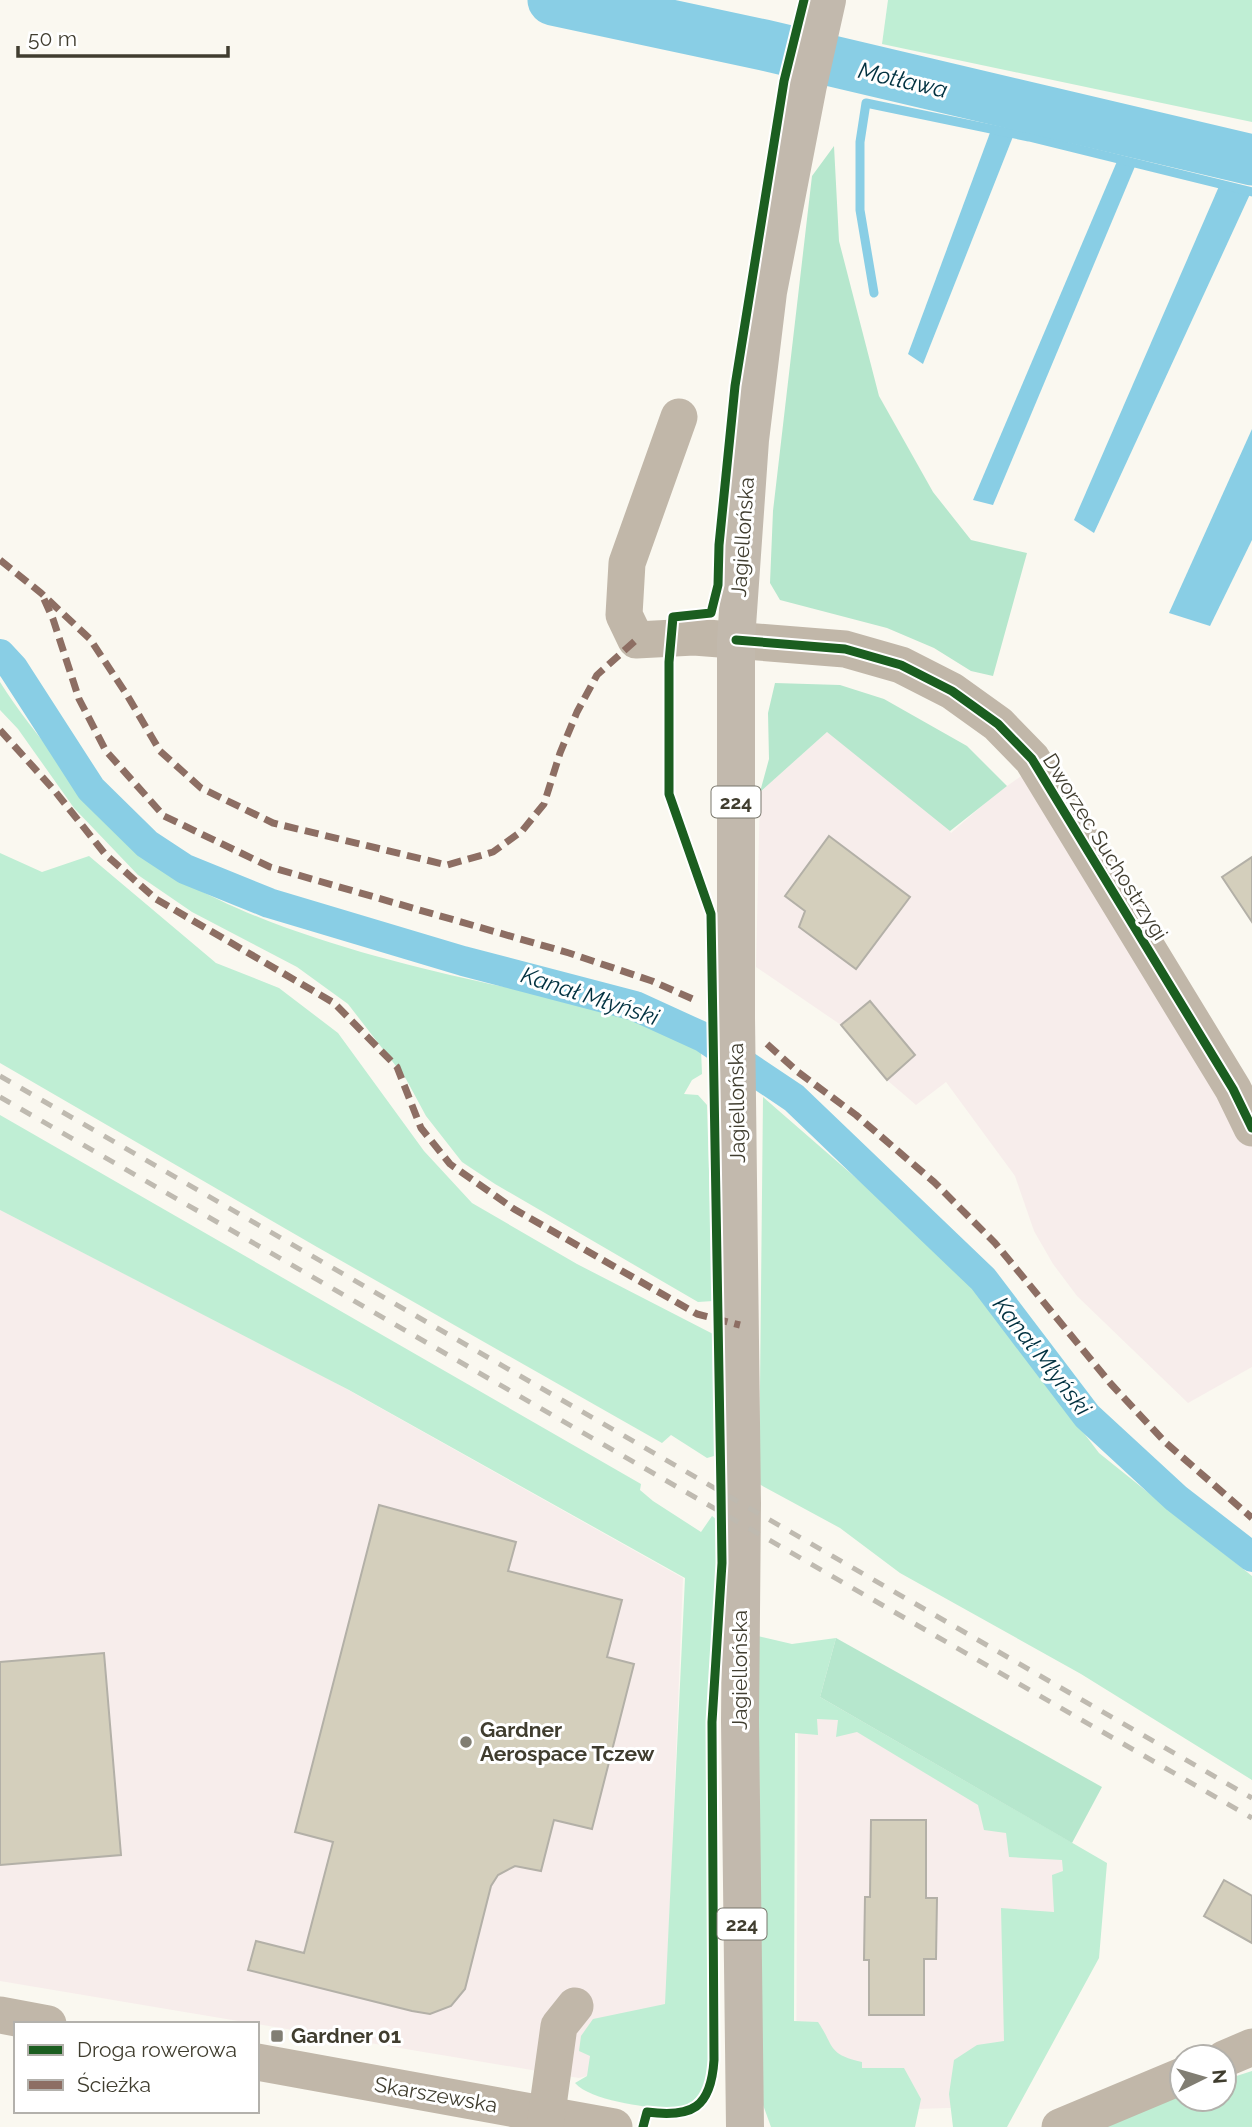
<svg xmlns="http://www.w3.org/2000/svg" width="1252" height="2127" font-family="Raleway,sans-serif">
	<style>
		.industrial { fill: #f7edeb }
		.green { fill: #bfeed4 }
		.forest { fill: #b6e7cd }
		.water { fill: #89cee5 }
		.lines { fill: none; stroke-linecap: round; stroke-linejoin: round }
		.stream { stroke: #89cee5; stroke-width: 9 }
		.canal { stroke: #89cee5; stroke-width: 30 }
		.river { stroke: #89cee5; stroke-width: 51 }
		.building { fill: #d4cfbc; stroke: #b3b0a7; stroke-width: 2 }
		.minor { stroke: #c1b7a9; stroke-width: 37 }
		.major { stroke: #c2b9ad; stroke-width: 38 }
		.rail { stroke: #bfbab0; stroke-width: 5; stroke-dasharray: 12 12; stroke-linecap: butt }
		.quiet { stroke: #8d6e63; stroke-width: 7; stroke-dasharray: 14 7; stroke-linecap: butt }
		.cycleway-casing { stroke: #fff; stroke-width: 13 }
		.cycleway { stroke: #1b5e20; stroke-width: 9 }
		.poi-dot { fill: #817e73; stroke: #fff; stroke-width: 2.5 }
		.labels { text-anchor: middle; stroke-width: 6; stroke-linejoin: round; paint-order: stroke }
		.shield { fill: #fff; stroke: #79776d; stroke-width: 2 }
		.shield-label { font-size: 19px; font-weight: bold; fill: #403d2f }
		.street-label { font-size: 21px; fill: #403d2f; stroke: #fff }
		.poi-label { font-size: 21px; font-weight: bold; fill: #403d2f; stroke: #fff; text-anchor: start }
		.water-label { font-size: 23px; font-style: italic; fill: #013140; stroke: #fff }
	</style>
	<rect width="100%" height="100%" fill="#faf8f0"/>
	<g class="industrial">
		<polygon points="827,732 907,758 951,833 993,796 1034,767 1252,1130 1252,1367 1188,1403 1077,1296 1053,1264 1034,1231 1015,1176 946,1082 916,1105 887,1080 841,1025 756,967 760,792"/>
		<polygon points="0,1210 327,1378 683,1578 664,2057 579,2078 0,1981"/>
		<polygon points="798,1690 1104,1866 979,2107 855,2111 796,2103"/>
	</g>
	<g class="green">
		<polygon points="888,0 1252,0 1252,122 882,44"/>
		<path d="M 0,682 C 25,722 57,758 87,794 C 100,809 112,825 125,839 C 208,917 380,960 490,984 C 519,990 550,993 578,1001 C 618,1012 663,1033 701,1049 L 702,1074 L 692,1080 L 684,1094 L 698,1095 L 707,1105 L 713,1301 L 698,1302 L 495,1184 L 462,1162 L 426,1116 L 406,1079 L 348,1004 L 297,967 L 192,912 L 138,875 L 74,808 L 18,729 L 0,710 Z"/>
		<polygon points="0,853 42,872 89,856 216,963 279,988 338,1033 424,1151 472,1203 577,1264 715,1335 714,1456 707,1458 671,1435 662,1443 317,1247 0,1063"/>
		<polygon points="763,1097 956,1265 1099,1453 1252,1576 1252,1780 1081,1674 900,1573 840,1528 759,1484"/>
		<path d="M 0,1115 L 641,1484 L 640,1490 L 653,1501 L 701,1532 L 712,1516 L 716,1519 L 716,1587 L 707,1712 L 710,2064 C 704,2092 698,2107 667,2110 C 644,2106 591,2101 575,2083 L 587,2076 L 590,2056 L 579,2051 L 581,2036 L 593,2019 L 665,2004 L 685,1578 L 349,1390 L 0,1210 Z"/>
		<path d="M 758,1636 L 792,1644 L 836,1638 L 820,1697 L 1107,1863 L 1099,1958 L 1007,2127 L 953,2127 L 949,2094 L 954,2060 L 977,2045 L 1004,2041 L 1001,1908 L 1054,1912 L 1052,1875 L 1063,1871 L 1062,1860 L 1009,1857 L 1006,1833 L 984,1830 L 978,1805 L 857,1732 L 836,1737 L 838,1720 L 817,1719 L 818,1735 L 795,1733 L 794,2021 L 818,2022 C 835,2047 827,2054 862,2062 L 862,2068 L 904,2068 L 921,2099 L 915,2127 L 771,2127 L 762,2102 Z"/>
		<polygon points="1252,2071 1252,2127 1103,2127 1182,2094 1182,2099 1224,2099 1224,2080"/>
	</g>
	<g class="forest">
		<polygon points="834,146 839,241 879,396 933,492 971,540 1027,553 993,676 971,671 934,648 887,628 780,600 770,583 773,511 812,176"/>
		<polygon points="775,683 840,685 884,699 967,746 1007,786 950,831 827,732 760,792 769,759 768,713"/>
		<polygon points="836,1638 1102,1787 1072,1843 820,1697"/>
	</g>
	<g class="water">
		<polygon points="991,130 1014,134 923,364 908,354"/>
		<polygon points="1118,159 1136,164 993,505 973,500"/>
		<polygon points="1220,184 1251,192 1094,533 1074,520"/>
		<polygon points="1252,429 1252,540 1210,626 1169,613"/>
	</g>
	<g class="lines">
		<polyline class="stream" points="874,293 860,210 860,142 866,103 1029,137 1252,192"/>
		<polyline class="canal" points="0,654 13,668 91,789 147,844 185,869 269,903 463,961 635,1006 703,1037 794,1098 983,1279 1087,1416 1176,1498 1252,1557"/>
		<polyline class="river" points="553,0 764,45 1252,160"/>
	</g>
	<g class="building">
		<polygon points="829,836 910,897 856,969 799,927 805,911 785,896"/>
		<polygon points="1252,857 1252,922 1222,877"/>
		<polygon points="870,1001 915,1055 887,1080 841,1025"/>
		<polygon points="379,1505 516,1542 508,1571 622,1600 607,1657 634,1664 592,1829 554,1820 541,1871 515,1866 498,1875 491,1886 465,1989 451,2006 430,2014 412,2011 248,1970 256,1941 304,1953 333,1842 295,1832"/>
		<polygon points="104,1653 121,1855 0,1865 0,1662"/>
		<polygon points="871,1820 926,1820 926,1898 937,1898 936,1959 924,1959 924,2015 869,2015 869,1960 864,1960 865,1897 870,1897"/>
		<polygon points="1224,1880 1252,1896 1252,1943 1204,1916"/>
	</g>
	<g class="lines">
		<g class="minor">
			<polyline points="679,417 627,563 624,615 636,640 694,637 845,649 901,665 952,691 998,724 1032,759 1233,1089 1252,1128"/>
			<polyline points="0,2015 48,2024"/>
			<polyline points="1224,2059 1252,2047"/>
			<polyline points="257,2062 614,2127"/>
			<polyline points="545,2127 559,2026 575,2006"/>
			<polyline points="1060,2127 1182,2076"/>
		</g>
		<polyline class="major" points="745,2127 740,1721 742,1503 736,1018 736,640 750,440 768,292 808,85 827,0"/>
		<g class="rail">
			<polyline points="0,1076 1252,1798"/>
			<polyline points="0,1097 1252,1818"/>
		</g>
		<g class="quiet">
			<polyline points="0,560 41,593 90,639 127,695 160,751 201,788 273,823 447,865 493,852 522,831 544,804 560,753 577,712 597,675 636,640"/>
			<polyline points="44,599 53,619 79,699 106,751 164,816 270,867 569,953 652,981 695,1000"/>
			<polyline points="0,730 54,790 105,854 156,899 334,1003 397,1067 421,1128 450,1164 514,1209 697,1314 740,1325"/>
			<polyline points="767,1044 798,1072 856,1115 934,1182 995,1243 1111,1384 1166,1443 1252,1518"/>
		</g>
		<defs>
			<g id="cycleway">
				<polyline points="736,640 845,649 901,665 952,691 998,724 1032,759 1233,1089 1252,1128"/>
				<path d="M 643,2127 L 647,2112 C 692,2118 711,2108 714,2060 L 712,1722 L 722,1563 L 721,1491 L 711,914 L 669,794 L 669,662 L 673,617 L 711,613 L 718,585 L 719,545 L 735,386 L 784,81 L 804,0"/>
			</g>
		</defs>
		<use href="#cycleway" class="cycleway-casing"/>
		<use href="#cycleway" class="cycleway"/>
	</g>
	<g class="poi-dot">
		<circle cx="466" cy="1742" r="7"/>
		<rect x="270" y="2029" width="14" height="14" rx="3.5"/>
	</g>
	<g class="labels">
		<g class="shield">
			<rect x="711.5" y="786.5" width="49" height="31" rx="5"/>
			<rect x="717.5" y="1908.5" width="49" height="31" rx="5"/>
		</g>
		<g class="shield-label">
			<text x="736" y="809">224</text>
			<text x="742" y="1931">224</text>
		</g>
		<g class="street-label">
			<text transform="translate(743 537) rotate(-86)" y="7">Jagiellońska</text>
			<text transform="translate(1105 847) rotate(58)" y="7">Dworzec Suchostrzygi</text>
			<text transform="translate(737 1103) rotate(-91)" y="7">Jagiellońska</text>
			<text transform="translate(740 1670) rotate(-90)" y="7">Jagiellońska</text>
			<text transform="translate(436 2095) rotate(10)" y="7">Skarszewska</text>
		</g>
		<g class="poi-label">
			<text x="480" y="1737">Gardner<tspan x="480" dy="24">Aerospace Tczew</tspan></text>
			<text x="291" y="2043">Gardner 01</text>
		</g>
		<g class="water-label">
			<text transform="translate(903 80) rotate(13)" y="8">Motława</text>
			<text transform="translate(590 996) rotate(18)" y="8">Kanał Młyński</text>
			<text transform="translate(1042 1356) rotate(52)" y="8">Kanał Młyński</text>
		</g>
	</g>
	<rect x="14" y="2022" width="245" height="91" fill="#ffffff" stroke="#b3b1ac" stroke-width="2"/>
	<rect x="28" y="2045" width="35" height="10" fill="#1b5e20" stroke="#b3b1ac" stroke-width="2"/>
	<text x="77" y="2057" font-size="21" fill="#403d2f">Droga rowerowa</text>
	<rect x="28" y="2080" width="35" height="10" fill="#8d6e63" stroke="#b3b1ac" stroke-width="2"/>
	<text x="77" y="2092" font-size="21" fill="#403d2f">Ścieżka</text>
	<g transform="translate(1203 2078) rotate(85)"><circle r="33" fill="#ffffff" stroke="#b3b1ac" stroke-width="2"/>
	<path d="M0-5L12 26L0 18L-12 26Z" fill="#817e73"/>
	<text y="-10" font-size="19" font-weight="bold" text-anchor="middle" fill="#403d2f">N</text>
	</g>
	<path d="M18 46v10h210v-10" fill="none" stroke="#403d2f" stroke-width="3.5"/>
	<text x="28" y="46" font-size="21" fill="#403d2f" stroke="#ffffff" stroke-width="5" paint-order="stroke">50 m</text>
</svg>
